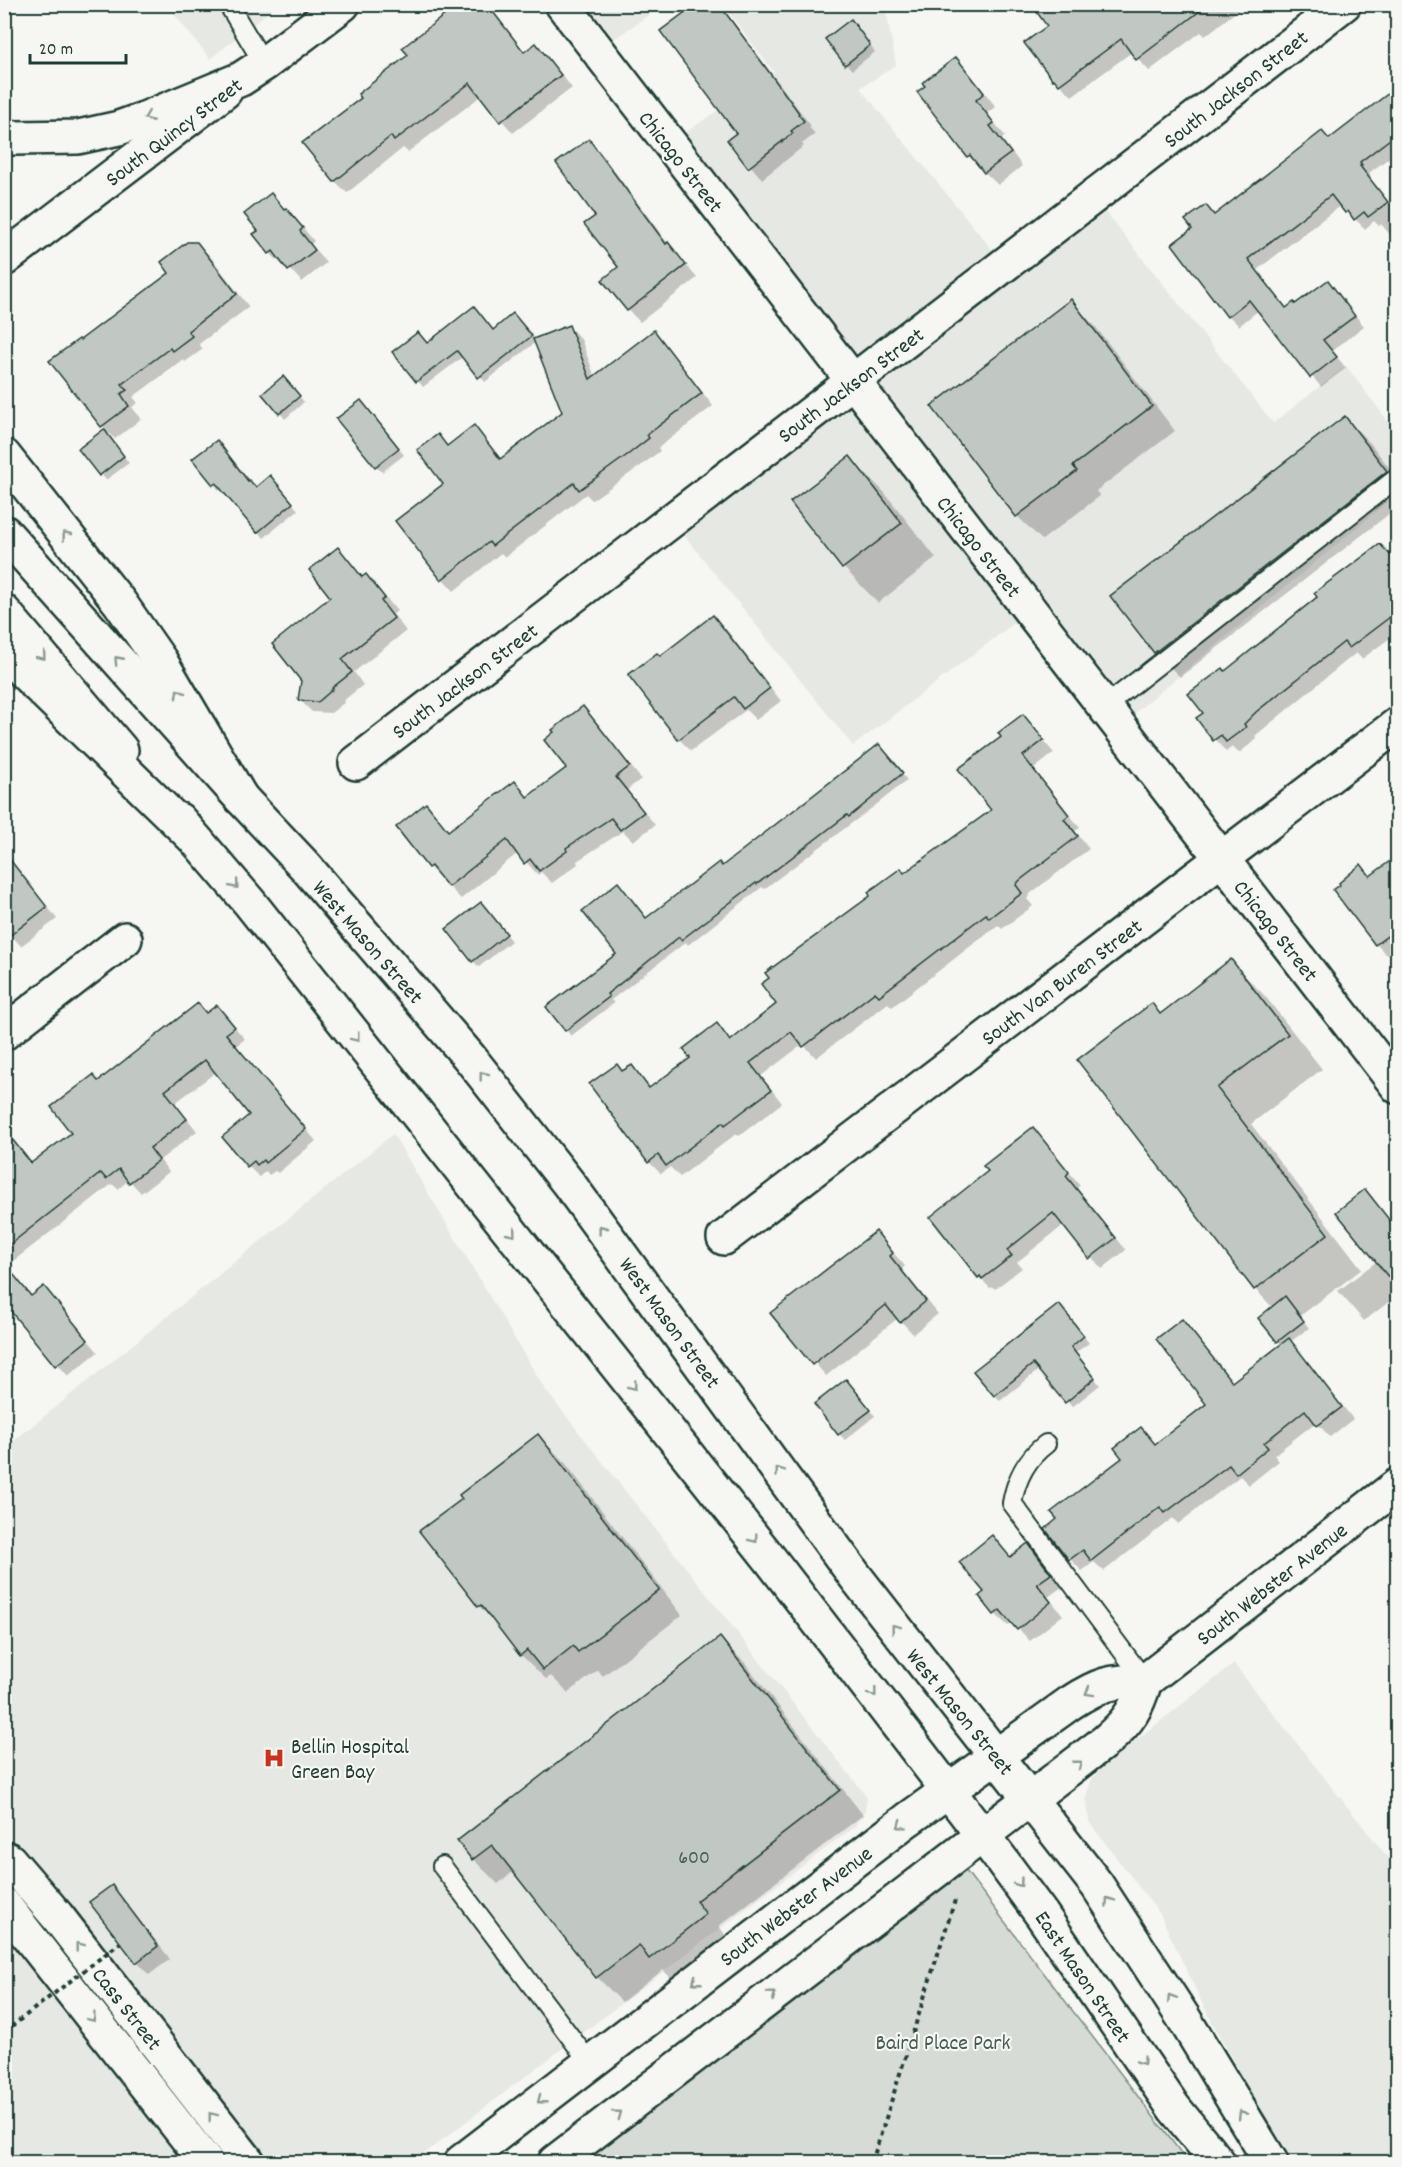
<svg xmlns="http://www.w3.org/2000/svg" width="1402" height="2167" font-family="Dekko,sans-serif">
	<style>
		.built { fill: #e6e8e4 }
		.green { fill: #d6dbd6; stroke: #7a8c85; stroke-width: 1.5 }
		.shadow { fill: #0003 }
		.building { fill: #c1c8c3; stroke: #1f3d34; stroke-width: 1.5 }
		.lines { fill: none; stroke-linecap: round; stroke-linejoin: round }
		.service-casing { stroke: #1f3d34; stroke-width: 22 }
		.minor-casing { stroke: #1f3d34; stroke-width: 38 }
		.secondary-casing { stroke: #1f3d34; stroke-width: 38 }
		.primary-casing { stroke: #1f3d34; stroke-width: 38 }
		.path { stroke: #1f3d34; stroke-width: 4; stroke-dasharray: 4.5 4.5; stroke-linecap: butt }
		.service { stroke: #f6f6f2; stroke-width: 18 }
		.minor { stroke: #f6f6f2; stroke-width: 33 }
		.secondary { stroke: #f6f6f2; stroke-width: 33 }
		.primary { stroke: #f6f6f2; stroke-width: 33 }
		.path-bridge { stroke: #1f3d34; stroke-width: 4; stroke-dasharray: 4.5 4.5; stroke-linecap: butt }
		.oneway { stroke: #8a9a93 }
		.labels { text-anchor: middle; stroke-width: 4.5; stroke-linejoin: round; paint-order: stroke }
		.number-label { font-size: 20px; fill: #486058 }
		.street-label { font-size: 22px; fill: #1f3d34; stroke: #f6f6f2 }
		.poi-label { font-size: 22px; fill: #1f3d34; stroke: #f6f6f2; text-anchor: start }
		.park-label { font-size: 22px; fill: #445d54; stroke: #f6f6f2 }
	</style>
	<rect width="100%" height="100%" fill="#f6f6f2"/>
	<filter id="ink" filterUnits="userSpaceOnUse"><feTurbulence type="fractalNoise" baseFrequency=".0167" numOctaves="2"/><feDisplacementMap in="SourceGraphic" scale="12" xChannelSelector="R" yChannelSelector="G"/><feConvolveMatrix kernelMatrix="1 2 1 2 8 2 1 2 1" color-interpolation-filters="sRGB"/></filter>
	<g filter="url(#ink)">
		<g class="built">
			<polygon points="167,5 277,5 210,59"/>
			<polygon points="562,5 663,5 597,51"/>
			<polygon points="723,5 890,5 886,11 896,65 860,88 1004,264 1094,197 1273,423 1346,366 1397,433 1397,494 1119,726 1030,611 853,746 672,520 853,382 669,144 774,72"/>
			<polygon points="393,1134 544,1388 867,1797 865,1810 855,1826 413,2162 5,2162 5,1448"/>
			<polygon points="1234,1664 1392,1863 1397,1859 1397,2162 1291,2162 1252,2096 1201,2001 1160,1914 1089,1822 1086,1796 1092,1779 1104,1765"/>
		</g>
		<polygon class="green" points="966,1871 1188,2162 581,2162"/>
		<g class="shadow">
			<polygon points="487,4 525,52 536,45 548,57 572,88 513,133 481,96 408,152 403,148 347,193 335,181"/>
			<polygon points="699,4 720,4 723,8 811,126 809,127 815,134 802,144 804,146 762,179 729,141 738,134"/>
			<polygon points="1033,4 1246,4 1205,36 1201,32 1149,71 1132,52 1072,96 1054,79 1049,27"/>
			<polygon points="857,27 875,52 852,70 846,64"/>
			<polygon points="956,59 968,71 996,107 987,113 1005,136 1002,139 1022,166 998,185 968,156 927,86"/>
			<polygon points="1398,98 1398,151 1369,173 1371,176 1369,177 1392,206 1398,202 1398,244 1381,224 1379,226 1374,221 1365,229 1341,205 1257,270 1287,308 1296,306 1328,282 1364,326 1332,351 1346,368 1321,387 1259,310 1239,326 1229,316 1174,245 1194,229 1206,207 1215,216"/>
			<polygon points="588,141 601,153 669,245 697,278 640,322 628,310 620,267 597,216"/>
			<polygon points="271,195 298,222 314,241 311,244 326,263 302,282 285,264 282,265 270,253"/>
			<polygon points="197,243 210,256 249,307 199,344 203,349 185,362 183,360 133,397 138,403 132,407 141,419 115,439 109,433 107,434 129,463 106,480 80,449 105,429 51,361 80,342 171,273"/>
			<polygon points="1070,301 1095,326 1175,431 1096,491 1100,496 1042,540 1017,516"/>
			<polygon points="519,321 535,340 569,327 581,339 595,377 654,332 665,344 713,406 658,448 660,451 642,465 592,500 586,494 505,557 501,553 454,591 443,579 397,522 445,484 438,436 448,447 474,427 502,459 564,413 536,342 485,382 464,356 423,387 395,352 493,331"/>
			<polygon points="289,384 304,402 285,419 280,413"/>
			<polygon points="367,408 404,455 382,472 376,466"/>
			<polygon points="1345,418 1370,443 1398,479 1398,507 1180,677 1155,652 1113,597"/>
			<polygon points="223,448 256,489 276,483 298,510 264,538 222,488 219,490 214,484"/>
			<polygon points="850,458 884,492 936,558 878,603 844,568 792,502"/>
			<polygon points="338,549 363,578 366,576 379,589 397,611 393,614 406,631 354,672 363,685 343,701 345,702 331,713 312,712 300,700 332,598"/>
			<polygon points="1398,559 1398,632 1362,659 1356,653 1255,736 1257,739 1239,753 1232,747 1226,752 1198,718 1205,713 1225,672"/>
			<polygon points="713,617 726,629 781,701 756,720 746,710 691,751 679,739 660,658"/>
			<polygon points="583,708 595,720 641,779 627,790 655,825 633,841 623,831 577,861 578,864 552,883 541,872 538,875 518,853 461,899 429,867 426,805 449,832 514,783 529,798 569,768"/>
			<polygon points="1022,716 1054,753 1034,769 1080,828 1075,831 1089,849 1031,893 1027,899 1033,906 1002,929 998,925 892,1007 888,1003 816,1058 803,1044 761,1076 782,1103 739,1136 736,1134 680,1177 670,1167 661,1174 649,1162 623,1072 631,1066 651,1088 692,1058 717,1025 732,1042 778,1005 905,874 993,810 1003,737"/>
			<polygon points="884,751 907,780 876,805 764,889 762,887 688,945 686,942 611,1000 614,1003 571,1036 566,1030 618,954 647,920"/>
			<polygon points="1398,857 1398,947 1387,955 1376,944 1335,890 1361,866 1372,877"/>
			<polygon points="8,859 19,870 57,919 21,946 4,928"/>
			<polygon points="486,910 511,941 479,967 473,961"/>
			<polygon points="1230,961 1265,996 1322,1069 1251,1124 1362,1269 1300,1316 1309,1328 1290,1342 1300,1352 1353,1419 1330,1437 1316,1422 1274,1455 1279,1461 1249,1485 1240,1476 1178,1524 1173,1518 1104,1571 1094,1562 1082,1571 1070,1559 1141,1429 1157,1445 1208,1404 1182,1321 1194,1333 1233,1383 1282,1345 1278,1341 1273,1308 1255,1289 1152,1005 1161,1015"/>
			<polygon points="217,1007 245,1039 236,1046 316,1141 278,1173 275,1171 269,1175 266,1171 259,1177 248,1166 252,1115 216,1072 175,1103 197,1131 160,1160 169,1172 141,1193 129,1180 118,1189 112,1184 7,1266 32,1297 44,1288 98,1352 68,1376 4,1301 4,1153 15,1145 33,1164 73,1133 99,1083"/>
			<polygon points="1033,1129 1080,1185 1077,1188 1126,1250 1102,1269 1064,1225 1017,1262 1022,1268 995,1289 993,1287 990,1288 979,1277 932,1217 990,1172"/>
			<polygon points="1365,1191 1391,1221 1398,1216 1398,1295 1364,1321 1338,1291 1377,1261"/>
			<polygon points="876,1233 905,1266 902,1269 938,1314 913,1334 898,1318 826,1376 772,1314"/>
			<polygon points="1065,1312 1089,1343 1075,1353 1100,1385 1072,1407 1040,1369 1000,1401 995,1395"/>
			<polygon points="852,1386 875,1416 845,1440 839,1434"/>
			<polygon points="538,1436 563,1460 682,1615 603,1676 598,1670 568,1693 551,1676 546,1679 521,1655 499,1626 479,1606 421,1532 464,1499"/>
			<polygon points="992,1537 1011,1558 1028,1545 1040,1557 1062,1587 1048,1597 1063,1615 1030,1641 1012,1622 1008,1626 995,1614 986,1592"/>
			<polygon points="720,1639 745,1663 863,1815 719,1926 729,1940 675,1982 663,1970 622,2002 597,1977 514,1871 498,1884 473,1859"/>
			<polygon points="112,1887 124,1900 170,1959 149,1975 137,1962 91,1903"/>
		</g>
		<g class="building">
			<polygon points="459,4 487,4 524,52 536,43 561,75 500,122 470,83 394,141 391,136 334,182 302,143 361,98 358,94 408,55 402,48"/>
			<polygon points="696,4 719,4 799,113 798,114 804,121 791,131 793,133 748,168 727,140 736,133 660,31"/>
			<polygon points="1031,4 1209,4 1136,60 1121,39 1059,85 1054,79 1053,80 1024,43 1047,26"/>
			<polygon points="851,19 870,45 845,65 825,39"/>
			<polygon points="956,57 984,93 976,100 994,123 990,126 1011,153 984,173 970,155 967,157 917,92 925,86 922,83"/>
			<polygon points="1398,86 1398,133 1360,162 1362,165 1360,166 1388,202 1368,217 1364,212 1354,220 1348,211 1345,213 1331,195 1248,259 1286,308 1294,302 1295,304 1328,280 1355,316 1323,340 1337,357 1310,378 1249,300 1227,317 1172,244 1192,229 1185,220 1206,205 1214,215 1322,131 1329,139"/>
			<polygon points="589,139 666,244 668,242 686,265 627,311 602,280 618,267 584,224 595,216 556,163"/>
			<polygon points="271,193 284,209 286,208 303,228 300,231 315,250 288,271 273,251 269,254 253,234 258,231 244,214"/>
			<polygon points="187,242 197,242 237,294 188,331 192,336 172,351 170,348 122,384 127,390 121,394 129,406 101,427 49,361 79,339 80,340 169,273 161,262"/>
			<polygon points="1071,299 1152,406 1073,466 1077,471 1016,517 931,406"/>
			<polygon points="474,306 493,330 513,313 532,336 478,378 457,351 416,382 392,352 418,332 427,343"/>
			<polygon points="569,325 590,379 654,330 702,393 647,435 649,438 630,453 579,490 574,483 492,546 489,542 441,580 395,521 443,484 417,450 438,434 447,446 474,425 500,459 562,412 533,339"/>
			<polygon points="283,376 300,396 279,414 262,394"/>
			<polygon points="361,400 399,448 375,467 336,419"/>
			<polygon points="1345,416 1387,471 1154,653 1110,596"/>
			<polygon points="104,429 124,456 99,476 78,449"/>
			<polygon points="217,440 248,481 249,480 256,487 270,475 293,503 257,533 216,483 213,485 192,459"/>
			<polygon points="850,456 902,523 842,569 790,502"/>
			<polygon points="1380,544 1398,563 1398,611 1349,648 1344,642 1256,712 1244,724 1246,727 1226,742 1221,735 1213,741 1196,718 1203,713 1188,694 1223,668 1225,671 1317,597 1314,593"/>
			<polygon points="338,547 362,577 366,574 385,598 381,601 394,618 342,659 352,672 332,688 333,689 318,702 298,700 301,681 272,644 330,597 309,570"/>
			<polygon points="713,615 770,688 743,709 734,697 678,740 628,675 657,653 660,656"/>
			<polygon points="583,706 630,766 616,777 644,812 620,830 611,818 566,848 567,851 539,871 530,859 524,864 507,840 448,887 431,866 428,868 396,827 426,803 448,831 515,781 527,797 566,768 544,740 554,732 552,730"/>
			<polygon points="1023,714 1044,740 1023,756 1069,815 1064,819 1078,836 1019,881 1016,885 1022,893 989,918 986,914 879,996 875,992 803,1047 791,1032 750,1063 771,1090 725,1125 723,1122 666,1166 658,1155 648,1163 589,1084 617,1064 622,1071 632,1065 649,1088 690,1058 683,1049 717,1023 730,1041 776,1004 761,984 769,978 765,973 870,896 868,892 901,868 904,873 991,810 958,769 1001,737 998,733"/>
			<polygon points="879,744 903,773 849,817 847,815 757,884 756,883 681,940 679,937 607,994 609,997 565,1031 546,1007 616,954 582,911 618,882 646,918 719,862 722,866"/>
			<polygon points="4,852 47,907 4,940"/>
			<polygon points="1398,855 1398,928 1375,945 1333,890 1340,885 1339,883 1361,864 1370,876"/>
			<polygon points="481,902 507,934 472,962 446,929"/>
			<polygon points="1231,959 1288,1034 1217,1088 1328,1234 1254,1290 1077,1060 1152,1003 1160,1014"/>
			<polygon points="198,1003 206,1013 217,1005 235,1027 226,1034 306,1129 265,1163 263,1160 257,1165 254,1161 247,1167 222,1137 249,1115 205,1060 165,1091 187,1119 150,1148 159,1160 129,1183 119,1169 106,1179 101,1173 4,1249 4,1129 31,1163 71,1133 51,1107 93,1075 98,1081"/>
			<polygon points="1033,1127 1069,1172 1066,1176 1116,1238 1089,1259 1053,1213 1007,1250 1012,1256 982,1279 980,1276 978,1278 930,1217 988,1171 983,1166"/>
			<polygon points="1365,1189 1398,1231 1398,1289 1336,1212"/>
			<polygon points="876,1231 893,1253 890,1256 926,1301 900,1323 886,1305 812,1365 770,1313"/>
			<polygon points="4,1263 31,1296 44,1286 88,1340 55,1366 4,1303"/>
			<polygon points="1285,1296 1304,1321 1277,1342 1258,1318"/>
			<polygon points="1059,1304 1084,1336 1071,1347 1095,1378 1065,1403 1033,1364 994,1396 973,1371"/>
			<polygon points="1182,1319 1232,1382 1289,1338 1342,1407 1317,1426 1305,1410 1264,1443 1268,1448 1236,1474 1229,1465 1165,1513 1160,1507 1091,1561 1083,1550 1069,1560 1045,1529 1057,1519 1051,1512 1122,1458 1114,1448 1141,1427 1155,1444 1206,1404 1156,1339"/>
			<polygon points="846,1379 871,1410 838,1435 814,1404"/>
			<polygon points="538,1434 659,1590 578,1652 573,1646 543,1670 527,1650 520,1656 481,1605 478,1607 419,1531 462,1499 459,1495"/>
			<polygon points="992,1535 1010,1557 1028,1543 1051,1574 1037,1584 1051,1602 1017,1630 1000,1610 994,1615 979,1596 984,1592 959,1562"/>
			<polygon points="720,1637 840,1790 696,1901 706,1914 649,1959 639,1945 596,1978 492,1845 472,1860 457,1841"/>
			<polygon points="112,1885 158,1946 136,1963 89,1902"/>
		</g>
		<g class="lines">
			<defs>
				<g id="service">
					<polyline points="228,4 264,64"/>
					<polyline points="1104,707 1398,477"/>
					<path d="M 1046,1444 C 1027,1458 1016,1480 1012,1503 L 1145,1681"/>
					<polyline points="442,1866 590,2063"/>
				</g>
				<g id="minor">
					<polyline points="562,4 1398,1087"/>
					<polyline points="4,259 225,91"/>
					<polyline points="356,763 1344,4"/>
					<polyline points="4,1033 125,939"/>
					<polyline points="724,1238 1398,724"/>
					<polyline points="4,1858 9,1860 57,1916 248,2162"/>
					<polyline points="4,1905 206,2162"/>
				</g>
				<g id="secondary">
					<polyline points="4,532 241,798 305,866 470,1058 569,1184 855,1576 1097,1885 1183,2017 1271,2162"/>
					<polyline points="4,612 121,750"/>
					<polyline points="179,820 250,903 770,1559 1000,1858 1042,1915 1174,2108 1218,2162"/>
					<path d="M 461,2162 L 907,1820 L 1070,1703 C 1099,1684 1111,1681 1145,1681"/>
					<path d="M 555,2162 L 1107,1740 C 1129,1721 1137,1708 1145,1681 L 1398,1485"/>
				</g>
				<g id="primary">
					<polyline points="4,136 15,138 78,137 119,128 144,119 241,79 264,64 343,4"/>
					<polyline points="4,456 120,603 161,662 241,798"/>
					<polyline points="4,653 197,841"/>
				</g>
			</defs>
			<use href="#service" class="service-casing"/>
			<use href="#minor" class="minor-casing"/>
			<use href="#secondary" class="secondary-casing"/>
			<use href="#primary" class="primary-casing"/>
			<g class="path">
				<polyline points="1395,2123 1398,2125"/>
				<polyline points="872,2162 956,1897"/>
			</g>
			<use href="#service" class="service"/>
			<use href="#minor" class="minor"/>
			<use href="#secondary" class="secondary"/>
			<use href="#primary" class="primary"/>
			<polyline class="path-bridge" points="4,2032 120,1943"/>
		</g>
		<defs><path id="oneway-chevron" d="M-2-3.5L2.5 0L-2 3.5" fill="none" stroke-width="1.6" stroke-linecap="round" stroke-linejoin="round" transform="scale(1.5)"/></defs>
		<g class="oneway">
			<use href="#oneway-chevron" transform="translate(148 117) rotate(158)"/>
			<use href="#oneway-chevron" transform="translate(66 535) rotate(-128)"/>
			<use href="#oneway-chevron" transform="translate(42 656) rotate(50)"/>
			<use href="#oneway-chevron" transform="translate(118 660) rotate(-132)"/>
			<use href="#oneway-chevron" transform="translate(179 693) rotate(-120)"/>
			<use href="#oneway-chevron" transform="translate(235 885) rotate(50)"/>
			<use href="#oneway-chevron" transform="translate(356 1038) rotate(52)"/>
			<use href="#oneway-chevron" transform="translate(483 1075) rotate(-128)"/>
			<use href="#oneway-chevron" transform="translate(602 1229) rotate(-127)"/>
			<use href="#oneway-chevron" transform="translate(512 1233) rotate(51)"/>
			<use href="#oneway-chevron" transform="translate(633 1386) rotate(52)"/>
			<use href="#oneway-chevron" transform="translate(779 1471) rotate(-126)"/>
			<use href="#oneway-chevron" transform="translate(754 1539) rotate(52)"/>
			<use href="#oneway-chevron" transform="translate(895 1628) rotate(-128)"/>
			<use href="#oneway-chevron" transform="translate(1089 1692) rotate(151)"/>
			<use href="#oneway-chevron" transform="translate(873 1693) rotate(52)"/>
			<use href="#oneway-chevron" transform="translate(1078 1764) rotate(-38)"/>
			<use href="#oneway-chevron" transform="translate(901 1825) rotate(143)"/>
			<use href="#oneway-chevron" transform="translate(1019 1883) rotate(54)"/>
			<use href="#oneway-chevron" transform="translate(1109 1901) rotate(-125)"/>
			<use href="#oneway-chevron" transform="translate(79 1946) rotate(-128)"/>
			<use href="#oneway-chevron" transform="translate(696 1981) rotate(142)"/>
			<use href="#oneway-chevron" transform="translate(772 1995) rotate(-37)"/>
			<use href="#oneway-chevron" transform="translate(1171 1998) rotate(-122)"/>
			<use href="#oneway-chevron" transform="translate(92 2018) rotate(52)"/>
			<use href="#oneway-chevron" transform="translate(1142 2061) rotate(56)"/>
			<use href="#oneway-chevron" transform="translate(541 2100) rotate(142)"/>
			<use href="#oneway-chevron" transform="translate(618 2114) rotate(-37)"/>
			<use href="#oneway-chevron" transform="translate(1242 2114) rotate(-121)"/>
			<use href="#oneway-chevron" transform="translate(212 2116) rotate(-128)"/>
		</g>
	</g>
	<defs>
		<symbol id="hospital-bare" viewBox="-9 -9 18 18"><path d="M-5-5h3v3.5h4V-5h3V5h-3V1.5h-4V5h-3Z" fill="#c8321e" stroke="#f6f6f2" stroke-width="2.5" paint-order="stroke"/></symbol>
	</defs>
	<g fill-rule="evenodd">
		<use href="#hospital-bare" x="259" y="1743" width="30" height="30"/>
	</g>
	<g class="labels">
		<g class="number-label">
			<text x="694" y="1863">600</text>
		</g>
		<g class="street-label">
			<text transform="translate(1235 88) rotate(-38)" y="8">South Jackson Street</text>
			<text transform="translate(173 131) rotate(-37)" y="8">South Quincy Street</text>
			<text transform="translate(682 161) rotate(52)" y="8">Chicago Street</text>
			<text transform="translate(850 384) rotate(-37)" y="8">South Jackson Street</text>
			<text transform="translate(980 546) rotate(52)" y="8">Chicago Street</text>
			<text transform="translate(464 680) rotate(-37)" y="8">South Jackson Street</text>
			<text transform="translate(1277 930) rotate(52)" y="8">Chicago Street</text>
			<text transform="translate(369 941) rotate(49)" y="8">West Mason Street</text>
			<text transform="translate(1061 981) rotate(-37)" y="8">South Van Buren Street</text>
			<text transform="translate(671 1322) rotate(54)" y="8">West Mason Street</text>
			<text transform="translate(1271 1583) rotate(-38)" y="8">South Webster Avenue</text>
			<text transform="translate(961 1711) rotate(51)" y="8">West Mason Street</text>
			<text transform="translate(795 1905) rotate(-37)" y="8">South Webster Avenue</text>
			<text transform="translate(1084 1976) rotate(56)" y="8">East Mason Street</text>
			<text transform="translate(128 2008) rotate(52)" y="8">Cass Street</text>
		</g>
		<g class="poi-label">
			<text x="291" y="1753">Bellin Hospital<tspan x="291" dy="25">Green Bay</tspan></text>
		</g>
		<g class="park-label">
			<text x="943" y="2049">Baird Place Park</text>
		</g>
	</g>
	<rect width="1402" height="2167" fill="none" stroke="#f6f6f2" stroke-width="24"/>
	<rect x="12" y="12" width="1378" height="2143" fill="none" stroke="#1f3d34" stroke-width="2" filter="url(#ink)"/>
	<path d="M30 54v9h96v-9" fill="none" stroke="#1f3d34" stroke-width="3"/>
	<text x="39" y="54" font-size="18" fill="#1f3d34" stroke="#f6f6f2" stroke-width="4.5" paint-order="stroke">20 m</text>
</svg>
